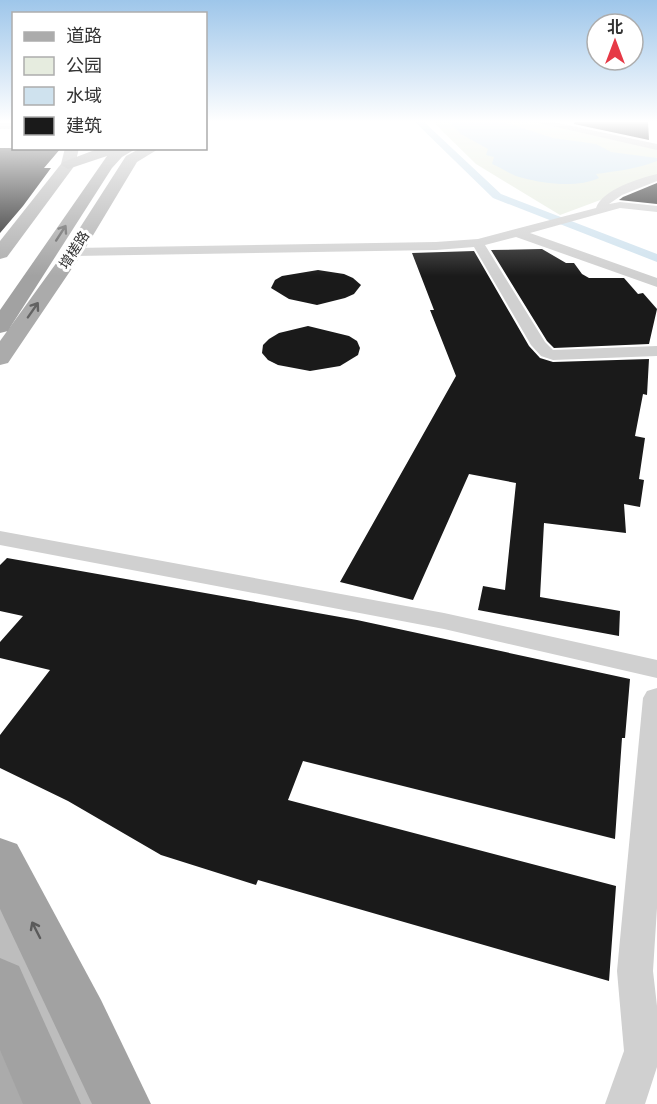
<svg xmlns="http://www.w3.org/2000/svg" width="657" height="1104" font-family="Arial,'Noto Sans SC',sans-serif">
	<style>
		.green { fill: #e6ecdf }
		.water { fill: #cfe2ee }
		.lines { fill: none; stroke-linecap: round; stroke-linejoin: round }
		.canal { fill: #cfe2ee; fill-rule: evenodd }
		.building { fill: #1a1a1a }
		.minor { fill: #d0d0d0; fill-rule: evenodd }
		.secondary { fill: #bdbdbd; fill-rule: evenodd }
		.primary { fill: #ababab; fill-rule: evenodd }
		.trunk { fill: #a2a2a2; fill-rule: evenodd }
		.oneway { stroke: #5a5a5a }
		.oneway2 { stroke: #636363 }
		.labels { text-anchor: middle; stroke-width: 6; stroke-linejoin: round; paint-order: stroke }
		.far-street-label { font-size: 14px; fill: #333; stroke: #fff }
	</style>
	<rect width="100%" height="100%" fill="#fff"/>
	<polygon class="green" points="432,121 542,121 657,147 657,179 560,215 476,164"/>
	<path class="water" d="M 448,121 L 501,121 L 553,138 L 596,144 L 611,152 L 657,158 L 657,161 C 637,169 617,171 596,174 L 599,178 C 578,188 545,184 523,178 C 512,176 502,168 492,164 L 494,157 L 486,155 L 488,149 L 461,134 Z"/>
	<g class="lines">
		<polygon class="canal" points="414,121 423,121 501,194 657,254 657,262 493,198"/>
	</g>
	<g class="building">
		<polygon points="575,121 648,121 649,140 574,124"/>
		<polygon points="0,148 61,148 44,168 51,168 23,206 0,233"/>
		<polygon points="657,183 657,204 619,200 623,197"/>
		<polygon points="542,249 566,263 574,263 582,274 589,278 624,278 638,294 643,293 657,309 649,344 554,348 547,341 491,250"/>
		<polygon points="474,251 529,346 540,358 553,362 649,359 647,395 643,394 635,436 645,438 639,479 644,480 640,507 624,504 626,533 544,523 540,597 620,611 619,636 478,610 483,586 505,590 516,483 469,474 413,600 340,582 456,376 430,310 434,310 412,253"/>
		<polygon points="318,270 344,274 353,278 361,285 354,294 345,298 317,305 289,299 271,288 275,280 282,276"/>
		<polygon points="308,326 349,336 357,341 360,348 358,355 340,366 310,371 278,365 268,360 262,353 263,345 269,339 279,333"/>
		<polygon points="7,558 357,620 630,679 625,738 622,738 615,839 303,761 288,800 616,886 609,981 258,880 256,885 161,855 68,801 0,768 0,735 50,670 0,658 0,642 23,616 0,611 0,565"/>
	</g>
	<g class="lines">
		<g class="minor">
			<polygon points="530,121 549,121 657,144 657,150"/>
			<rect x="0" y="123" width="14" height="6"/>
			<path d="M 657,174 L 657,181 L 622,195 L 609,204 L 620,202 L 657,206 L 657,212 L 620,208 L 530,233 L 657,278 L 657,287 L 516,237 L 485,245 L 545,342 L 553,350 L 657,346 L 657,356 L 553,360 L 541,356 L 531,345 L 474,247 L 436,250 L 74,256 L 68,252 L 74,248 L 436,242 L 478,239 L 596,208 C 603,189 638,179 657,174 Z"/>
			<polygon points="0,531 444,613 657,660 657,678 444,629 0,545"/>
			<polygon points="657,688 657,908 653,971 657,1006 657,1067 645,1104 605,1104 624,1051 617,971 643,698 647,691"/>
		</g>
		<polygon class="secondary" points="0,905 17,912 109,1084 117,1104 60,1104 0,980"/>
		<g class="primary">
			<polygon points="65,148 79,148 75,165 7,257 0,259 0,241 61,164"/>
			<polygon points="141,148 160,148 137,162 83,252 8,363 0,365 0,341 65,251 126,156"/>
			<polygon points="0,1024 20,1032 48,1104 0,1104"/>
		</g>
		<g class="trunk">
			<polygon points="100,148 137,148 122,157 112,168 11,326 8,331 0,333 0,310 107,156 68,169 61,165 63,162"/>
			<polygon points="0,838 17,844 101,1000 151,1104 92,1104 0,909"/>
			<polygon points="0,958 19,966 81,1104 23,1104 0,1050"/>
		</g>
	</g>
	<defs><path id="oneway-shaft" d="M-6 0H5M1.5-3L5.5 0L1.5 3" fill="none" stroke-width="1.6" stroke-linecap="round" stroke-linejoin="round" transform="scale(1.5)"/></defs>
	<g class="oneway">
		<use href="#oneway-shaft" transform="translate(61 233) rotate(-57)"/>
		<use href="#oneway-shaft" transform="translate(36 930) rotate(-117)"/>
	</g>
	<use class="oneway2" href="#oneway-shaft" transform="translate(33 310) rotate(-55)"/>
	<linearGradient id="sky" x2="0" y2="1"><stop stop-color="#9ec6ea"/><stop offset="0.44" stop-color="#fff"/><stop offset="1" stop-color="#fff" stop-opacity="0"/></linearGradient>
	<rect width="657" height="276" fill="url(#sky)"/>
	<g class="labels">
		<g class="far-street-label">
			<text transform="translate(74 250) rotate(-57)" y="5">增槎路</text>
		</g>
	</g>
	<rect x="12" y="12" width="195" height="138" fill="#ffffff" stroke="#adadad" stroke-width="1.5"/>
	<rect x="24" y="32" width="30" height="9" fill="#ababab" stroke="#adadad" stroke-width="1.5"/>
	<text x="66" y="42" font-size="18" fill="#333333">道路</text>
	<rect x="24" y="57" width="30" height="18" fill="#e6ecdf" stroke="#adadad" stroke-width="1.5"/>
	<text x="66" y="72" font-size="18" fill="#333333">公园</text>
	<rect x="24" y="87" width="30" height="18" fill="#cfe2ee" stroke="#adadad" stroke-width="1.5"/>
	<text x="66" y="102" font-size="18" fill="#333333">水域</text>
	<rect x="24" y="117" width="30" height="18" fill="#1a1a1a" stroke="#adadad" stroke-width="1.5"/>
	<text x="66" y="132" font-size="18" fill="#333333">建筑</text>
	<g transform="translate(615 42)"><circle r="28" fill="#ffffff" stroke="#adadad" stroke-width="1.5"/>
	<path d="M0-4.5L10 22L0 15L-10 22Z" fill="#e63946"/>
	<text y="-9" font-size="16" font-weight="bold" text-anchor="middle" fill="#333333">北</text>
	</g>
</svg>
